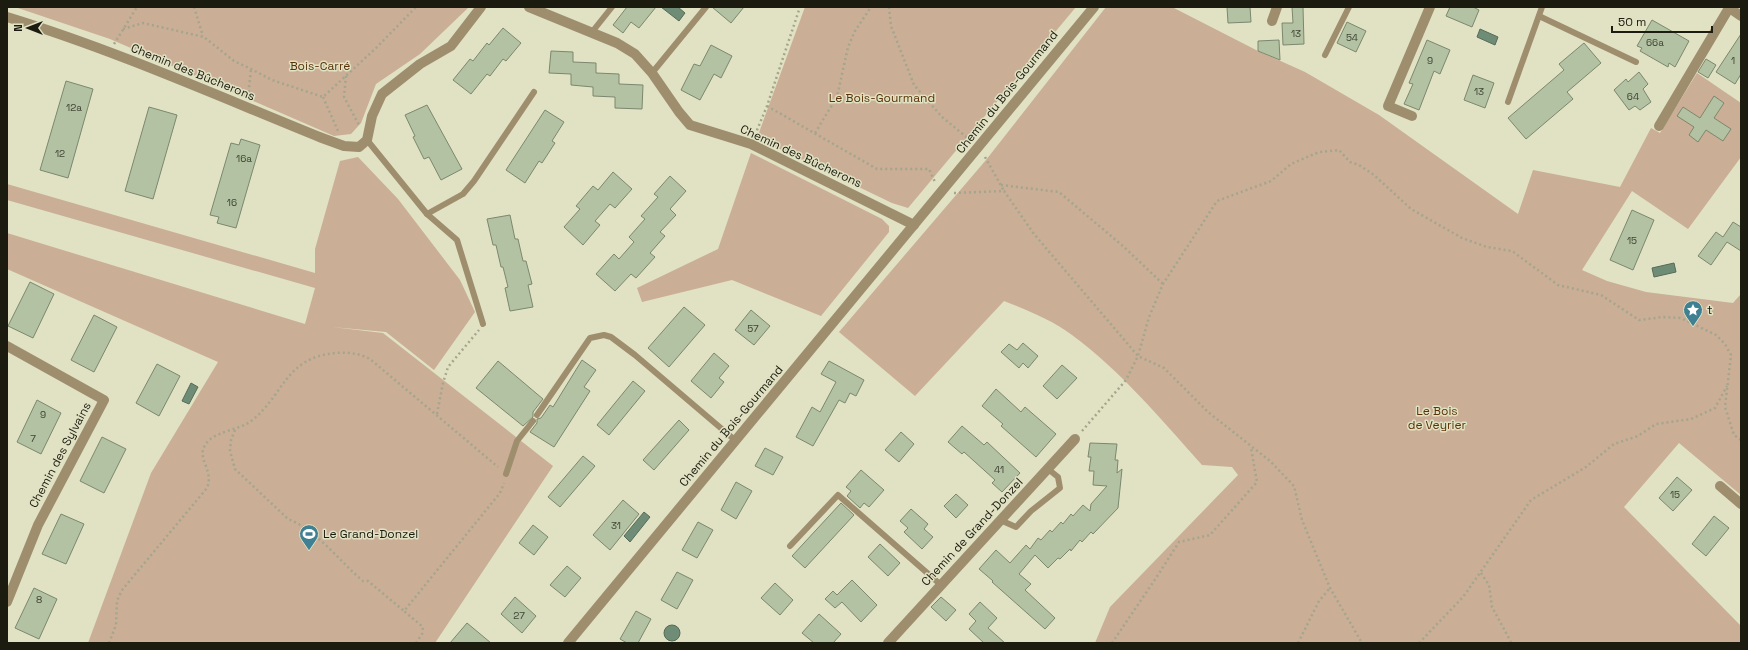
<svg xmlns="http://www.w3.org/2000/svg" width="1748" height="650" font-family="'Space Grotesk',sans-serif">
	<style>
		.green { fill: #caae95 }
		.water { fill: #6f8d76; stroke: #566b57 }
		.building { fill: #b2c2a2; stroke: #7b886e }
		.lines { fill: none; stroke-linecap: round; stroke-linejoin: round }
		.path { stroke: #a5a58d; stroke-width: 2.5; stroke-dasharray: 2 3; stroke-linecap: butt }
		.service { stroke: #9e8e6e; stroke-width: 6 }
		.minor { stroke: #9e8e6e; stroke-width: 10 }
		.labels { text-anchor: middle; stroke-width: 3; stroke-linejoin: round; paint-order: stroke }
		.number-label { font-size: 10px; fill: #414534 }
		.park-label { font-size: 12px; fill: #5a3307; stroke: #e1e1c3 }
		.street-label { font-size: 12px; fill: #1b1b10; stroke: #e1e1c3 }
		.poi-label { font-size: 12px; fill: #1b1b10; stroke: #e1e1c3; text-anchor: start }
	</style>
	<rect width="100%" height="100%" fill="#e1e1c3"/>
	<g class="green">
		<polygon points="15,7 469,7 420,54 376,84 361,123 351,134 334,136 110,39"/>
		<polygon points="805,7 1076,7 908,208 892,203 757,138"/>
		<path d="M 1106,7 L 1172,7 L 1258,51 L 1305,72 L 1379,115 L 1518,214 L 1533,170 L 1620,187 L 1651,128 L 1660,133 L 1697,73 L 1741,103 L 1741,157 L 1688,229 L 1632,191 L 1582,270 L 1607,281 L 1646,292 L 1733,303 L 1741,294 L 1741,495 L 1679,443 L 1624,507 L 1741,626 L 1741,643 L 1095,643 L 1110,607 L 1238,475 L 1232,467 L 1202,465 C 1161,419 1122,372 1072,335 C 1052,320 1027,310 1004,301 L 915,396 L 839,332 L 986,160 Z"/>
		<polygon points="751,153 882,219 889,226 889,232 821,316 732,280 642,302 637,288 718,249"/>
		<polygon points="358,157 398,199 460,280 475,312 434,370 386,332 332,327 383,333 553,466 435,643 88,643 151,473 218,362 7,269 7,233 305,324 315,288 7,200 7,184 315,273 315,249 340,161"/>
	</g>
	<g class="water">
		<polygon points="661,7 678,7 685,13 679,21"/>
		<polygon points="1480,29 1498,37 1495,45 1477,37"/>
		<polygon points="1674,263 1676,272 1654,277 1652,268"/>
		<polygon points="191,383 198,387 189,404 182,401"/>
		<polygon points="644,512 650,517 630,542 624,536"/>
		<circle cx="672" cy="633" r="8"/>
	</g>
	<g class="building">
		<polygon points="627,7 656,7 639,28 631,22 623,33 613,25"/>
		<polygon points="712,7 744,7 731,23"/>
		<polygon points="1227,7 1250,7 1251,22 1228,23"/>
		<polygon points="1292,7 1303,7 1304,44 1283,45 1282,23 1293,23"/>
		<polygon points="1450,7 1473,7 1479,10 1472,27 1446,16"/>
		<polygon points="1652,20 1689,41 1675,67 1669,63 1668,67 1640,51 1642,48 1637,46"/>
		<polygon points="1347,22 1366,31 1356,52 1337,43"/>
		<polygon points="503,28 521,43 506,61 503,59 490,76 487,74 471,94 453,80 470,59 473,61 487,43 489,45"/>
		<polygon points="1741,34 1741,74 1735,84 1716,72"/>
		<polygon points="1279,40 1280,60 1258,51 1258,41"/>
		<polygon points="1427,40 1450,50 1440,74 1434,71 1419,110 1404,104 1413,84 1409,83"/>
		<polygon points="1584,43 1601,63 1567,92 1573,99 1526,139 1508,118 1564,70 1559,64"/>
		<polygon points="711,45 732,56 721,78 714,74 700,100 681,90 694,64 700,66"/>
		<polygon points="551,51 573,52 573,62 596,63 596,73 619,74 619,84 643,85 642,109 615,108 615,97 593,96 593,87 571,85 571,74 549,73"/>
		<polygon points="1706,59 1716,65 1708,78 1698,72"/>
		<polygon points="1639,72 1648,84 1643,89 1651,102 1640,110 1635,106 1629,110 1614,90 1626,79 1628,82"/>
		<polygon points="1473,75 1494,83 1485,108 1464,100"/>
		<polygon points="66,81 93,89 68,178 40,170"/>
		<polygon points="1714,96 1724,103 1714,118 1731,129 1723,141 1706,130 1698,142 1689,135 1694,127 1677,116 1683,107 1700,118"/>
		<polygon points="427,105 462,169 441,180 429,157 424,159 413,137 415,136 405,115"/>
		<polygon points="149,107 177,115 153,199 125,191"/>
		<polygon points="545,110 564,122 552,141 555,143 542,163 539,161 525,183 506,170"/>
		<polygon points="241,139 260,145 236,228 217,223 219,217 210,215 231,143 239,145"/>
		<polygon points="613,172 632,189 615,208 610,204 595,221 600,225 583,245 564,227 580,209 576,206 593,186 598,190"/>
		<polygon points="670,176 686,191 670,209 676,215 660,232 665,236 650,253 655,257 636,278 631,274 615,291 596,274 614,254 619,259 634,242 629,237 645,219 641,216 658,197 654,194"/>
		<polygon points="1632,210 1654,220 1633,270 1610,260"/>
		<polygon points="510,215 515,239 518,239 523,261 526,261 532,284 528,285 533,307 510,311 505,288 508,287 503,267 501,267 496,245 493,245 487,219"/>
		<polygon points="1733,222 1741,227 1741,251 1727,242 1711,265 1698,256 1716,232 1723,237"/>
		<polygon points="30,282 54,294 33,338 8,326"/>
		<polygon points="684,307 705,325 669,367 648,348"/>
		<polygon points="751,310 770,326 754,345 735,330"/>
		<polygon points="94,315 117,327 94,372 71,360"/>
		<polygon points="1023,343 1038,356 1028,368 1023,363 1019,368 1001,352 1009,344 1017,350"/>
		<polygon points="714,353 729,366 719,378 724,382 711,398 691,381"/>
		<polygon points="582,360 596,370 584,387 590,391 554,447 530,432 537,423 537,419 541,418 550,405 553,407"/>
		<polygon points="498,361 543,399 533,412 533,417 523,426 476,388"/>
		<polygon points="829,361 864,380 856,396 850,393 845,403 839,400 813,446 796,437 812,407 820,412 836,382 821,374"/>
		<polygon points="157,364 180,376 159,416 136,403"/>
		<polygon points="1062,365 1077,378 1057,399 1043,386"/>
		<polygon points="633,381 645,391 609,435 597,425"/>
		<polygon points="996,389 1021,412 1025,407 1056,434 1036,457 1001,426 1003,424 982,406"/>
		<polygon points="37,400 61,413 41,454 17,442"/>
		<polygon points="679,420 689,430 654,470 643,460"/>
		<polygon points="962,426 984,445 987,442 1020,473 1002,492 992,483 995,480 964,452 962,454 948,442"/>
		<polygon points="901,432 914,444 899,462 885,450"/>
		<polygon points="102,437 126,449 104,493 80,481"/>
		<polygon points="1090,443 1117,444 1115,460 1118,460 1117,473 1122,469 1118,508 1093,534 1091,532 1082,542 1080,540 1071,551 1070,549 1060,559 1058,558 1048,568 1035,555 1019,574 1031,584 1025,590 1055,618 1045,629 992,582 993,581 979,569 996,550 1010,563 1026,545 1030,549 1038,538 1041,540 1050,530 1052,532 1061,522 1063,524 1071,514 1073,516 1083,505 1090,511 1091,504 1107,486 1093,485 1094,471 1089,471 1091,457 1088,457"/>
		<polygon points="765,448 783,457 773,475 755,466"/>
		<polygon points="583,456 595,466 560,507 548,497"/>
		<polygon points="861,470 884,490 869,507 864,503 860,508 847,496 851,491 846,487"/>
		<polygon points="1677,477 1692,490 1673,511 1659,498"/>
		<polygon points="736,482 752,491 736,519 721,510"/>
		<polygon points="956,494 968,505 956,518 944,506"/>
		<polygon points="623,500 639,514 610,550 593,535"/>
		<polygon points="841,503 854,515 805,568 792,556"/>
		<polygon points="911,509 928,524 924,529 933,537 922,549 904,532 908,528 900,521"/>
		<polygon points="61,514 84,524 66,564 42,554"/>
		<polygon points="1714,516 1729,528 1706,556 1692,544"/>
		<polygon points="698,522 713,530 697,558 682,550"/>
		<polygon points="533,525 548,537 534,555 519,543"/>
		<polygon points="880,544 900,563 888,576 868,557"/>
		<polygon points="567,566 581,578 565,597 550,585"/>
		<polygon points="677,572 693,580 677,609 661,600"/>
		<polygon points="852,580 877,605 861,622 842,602 835,608 825,599 833,591 837,595"/>
		<polygon points="775,583 793,600 780,615 761,598"/>
		<polygon points="34,588 57,599 39,639 15,628"/>
		<polygon points="515,597 536,616 522,633 501,614"/>
		<polygon points="941,597 956,610 946,621 931,607"/>
		<polygon points="980,602 997,618 988,628 1005,643 984,643 969,629 976,621 969,614"/>
		<polygon points="636,611 651,619 638,643 627,643 620,639"/>
		<polygon points="819,614 841,634 833,643 814,643 802,633"/>
		<polygon points="467,623 491,643 450,643"/>
	</g>
	<g class="lines">
		<g class="path">
			<polyline points="194,7 203,36"/>
			<polyline points="889,7 891,26 914,85 942,117 970,140"/>
			<polyline points="123,29 143,23 204,37 234,61 251,69 272,80 323,97 376,48 416,7"/>
			<polyline points="114,44 137,7"/>
			<polyline points="346,76 344,97 359,125"/>
			<polyline points="248,97 251,69"/>
			<polyline points="323,97 338,131"/>
			<polyline points="767,106 877,169 929,169 935,182"/>
			<polyline points="815,133 837,97 848,47 855,31 871,7"/>
			<polyline points="755,135 767,106 800,7"/>
			<polyline points="985,157 1004,191"/>
			<polyline points="1001,185 1059,192 1124,247 1163,284"/>
			<polyline points="954,193 1004,191 1034,234 1138,356 1164,368 1208,412 1270,461 1294,486 1302,520 1330,588 1362,643"/>
			<polyline points="437,414 443,383 448,367 479,330"/>
			<path d="M 235,430 L 231,440 L 230,451 L 235,469 L 288,519 C 317,530 340,562 363,581 L 368,581 L 404,611"/>
			<polyline points="1082,431 1126,380 1138,356 1149,317 1163,284 1217,201 1271,181 1291,164 1319,152 1339,150 1350,162 1359,165 1374,175 1411,209 1462,238 1487,247 1512,251 1558,285 1601,295 1639,320 1663,317 1681,318 1716,335 1725,344 1731,355 1725,407 1734,435 1741,440"/>
			<polyline points="1481,573 1489,585 1492,607 1511,642 1514,643"/>
			<path d="M 109,643 L 116,625 L 117,601 L 122,590 L 207,488 C 214,471 198,460 204,447 C 211,431 238,431 251,421 C 284,396 284,358 335,353 C 347,352 359,353 370,359 L 498,467"/>
			<polyline points="416,643 422,634 423,627 404,611 500,493 504,483"/>
			<polyline points="1112,643 1156,578 1179,542 1210,535 1257,482 1251,448"/>
			<polyline points="1298,643 1319,601 1330,588"/>
			<polyline points="1419,643 1463,597 1531,500 1586,467 1614,444 1638,436 1656,424 1691,419 1715,408 1727,386"/>
		</g>
		<g class="service">
			<polyline points="1539,16 1636,62"/>
			<polyline points="592,32 612,7"/>
			<polyline points="1325,55 1349,7"/>
			<polyline points="652,73 706,7"/>
			<polyline points="1508,102 1542,7"/>
			<polyline points="367,140 427,214 457,240 483,324"/>
			<polyline points="427,214 463,194 474,181 534,92"/>
			<polyline points="537,415 590,338 604,335 611,337 635,355 736,441"/>
			<polyline points="506,474 517,441 533,421"/>
			<polyline points="1000,520 1016,527 1031,511 1060,488 1058,477 1048,469"/>
			<polyline points="790,546 838,495 941,585"/>
		</g>
		<g class="minor">
			<polyline points="529,7 617,43 635,54 652,73 679,112 690,125 751,144 914,225"/>
			<polyline points="1728,7 1741,16"/>
			<path d="M 7,17 C 115,50 218,96 322,138 L 344,146 L 359,147 L 367,140 L 372,116 L 382,94 L 420,64 L 451,46 L 481,7"/>
			<polyline points="1272,21 1277,7"/>
			<polyline points="1412,116 1388,106 1430,7"/>
			<polyline points="1659,126 1729,8"/>
			<polyline points="7,346 104,400 38,525 7,602"/>
			<polyline points="1720,486 1741,504"/>
			<polyline points="568,643 1094,7"/>
			<polyline points="888,643 1075,439"/>
		</g>
	</g>
	<defs>
		<symbol id="sight-pin" viewBox="-11 -11 22 30"><path d="M0 17L-7.5 6A9.5 9.5 0 1 1 7.5 6Z" fill="#408093" stroke="#e1e1c3"/><path d="M0-6L1.8-2.2L6-1.7L2.9 1.2L3.7 5.4L0 3.3L-3.7 5.4L-2.9 1.2L-6-1.7L-1.8-2.2Z" fill="#fff"/></symbol>
		<symbol id="stadium-pin" viewBox="-11 -11 22 30"><path d="M0 17L-7.5 6A9.5 9.5 0 1 1 7.5 6Z" fill="#408093" stroke="#e1e1c3"/><path d="M0-5a6.5 5 0 1 0 0 10a6.5 5 0 1 0 0-10ZM-3.5-1.8h7v3.6h-7Z" fill="#fff"/></symbol>
	</defs>
	<g fill-rule="evenodd">
		<use href="#sight-pin" x="1682" y="299" width="22" height="30"/>
		<use href="#stadium-pin" x="298" y="523" width="22" height="30"/>
	</g>
	<g class="labels">
		<g class="number-label">
			<text x="1296" y="37">13</text>
			<text x="1352" y="41">54</text>
			<text x="1655" y="46">66a</text>
			<text x="1430" y="64">9</text>
			<text x="1733" y="64">1</text>
			<text x="1479" y="95">13</text>
			<text x="1633" y="100">64</text>
			<text x="74" y="111">12a</text>
			<text x="60" y="157">12</text>
			<text x="244" y="162">16a</text>
			<text x="232" y="206">16</text>
			<text x="1632" y="244">15</text>
			<text x="753" y="332">57</text>
			<text x="43" y="418">9</text>
			<text x="33" y="442">7</text>
			<text x="999" y="473">41</text>
			<text x="1675" y="498">15</text>
			<text x="616" y="529">31</text>
			<text x="39" y="603">8</text>
			<text x="519" y="619">27</text>
		</g>
		<g class="park-label">
			<text x="320" y="70">Bois-Carré</text>
			<text x="882" y="102">Le Bois-Gourmand</text>
			<text x="1437" y="415">Le Bois<tspan x="1437" dy="14">de Veyrier</tspan></text>
		</g>
		<g class="street-label">
			<text transform="translate(193 72) rotate(22)" y="4">Chemin des Bûcherons</text>
			<text transform="translate(1007 92) rotate(-51)" y="4">Chemin du Bois-Gourmand</text>
			<text transform="translate(801 156) rotate(25)" y="4">Chemin des Bûcherons</text>
			<text transform="translate(731 426) rotate(-50)" y="4">Chemin du Bois-Gourmand</text>
			<text transform="translate(60 455) rotate(-62)" y="4">Chemin des Sylvains</text>
			<text transform="translate(972 532) rotate(-47)" y="4">Chemin de Grand-Donzel</text>
		</g>
		<g class="poi-label">
			<text x="1707" y="314">t</text>
			<text x="323" y="538">Le Grand-Donzel</text>
		</g>
	</g>
	<rect width="1748" height="650" fill="none" stroke="#1b1b10" stroke-width="16"/>
	<g transform="translate(28 28) rotate(270)" stroke="#e1e1c3" stroke-width="3" paint-order="stroke">
	<path d="M0-3L7 15L0 10L-7 15Z" fill="#1b1b10"/>
	<text y="-6" font-size="11" font-weight="bold" text-anchor="middle" fill="#1b1b10">N</text>
	</g>
	<path d="M1612 26v6h100v-6" fill="none" stroke="#1b1b10" stroke-width="2"/>
	<text x="1618" y="26" font-size="12" fill="#1b1b10" stroke="#e1e1c3" stroke-width="3" paint-order="stroke">50 m</text>
</svg>
